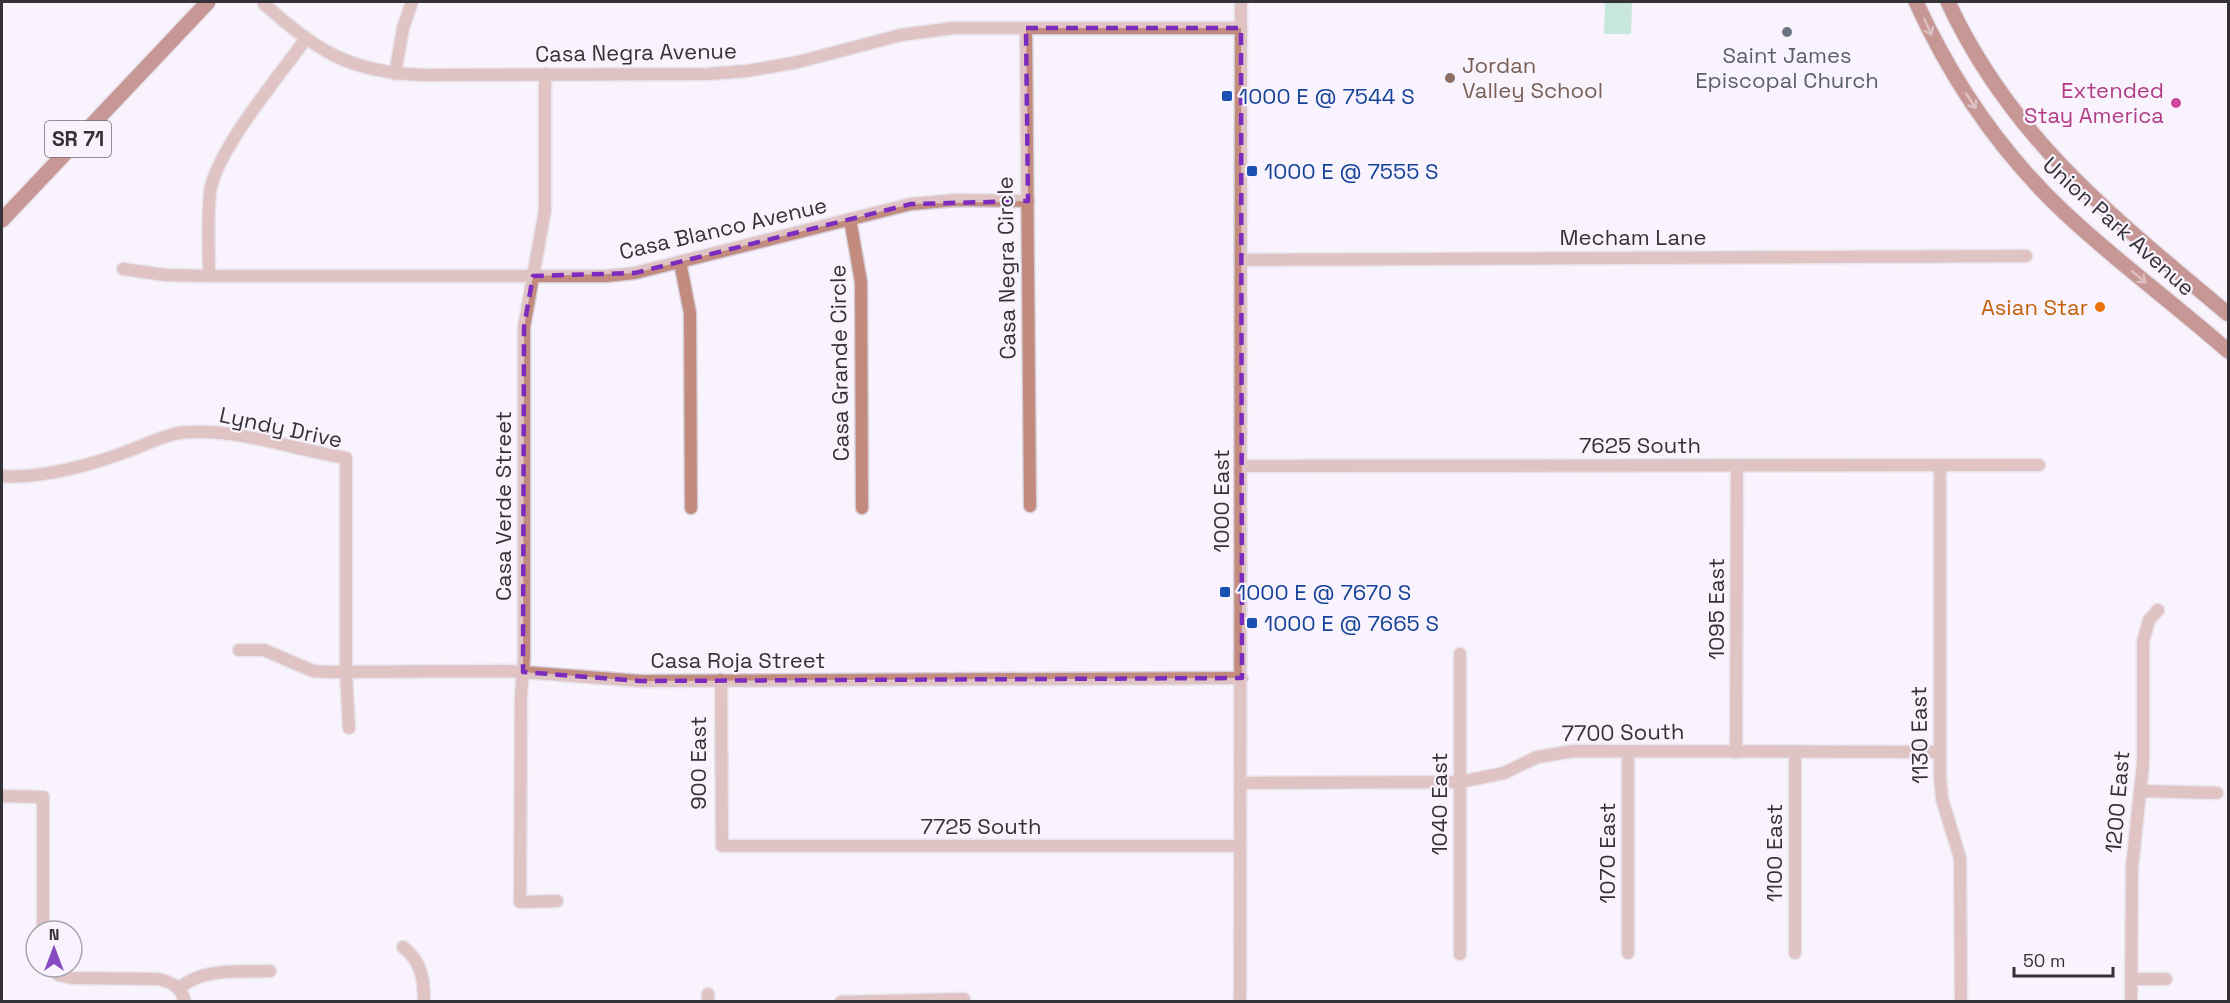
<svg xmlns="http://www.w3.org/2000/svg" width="2230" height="1003" font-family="'Space Grotesk',sans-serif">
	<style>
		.green { fill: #8cd8b6 }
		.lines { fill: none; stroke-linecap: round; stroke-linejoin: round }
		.minor-casing { stroke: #d5d0d9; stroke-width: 15 }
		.tertiary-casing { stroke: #d5d0d9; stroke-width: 15 }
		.primary-casing { stroke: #d5d0d9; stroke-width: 18 }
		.minor { stroke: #c38a7e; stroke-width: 12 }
		.tertiary { stroke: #c38a7e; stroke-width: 12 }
		.primary { stroke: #8c2819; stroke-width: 15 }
		.oneway { stroke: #bd837f }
		.marked { fill: none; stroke: #7b2cbf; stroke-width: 4.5; stroke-dasharray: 12 8; stroke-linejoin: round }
		.worship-dot { fill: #6b7280; stroke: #f8f3fc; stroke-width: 2 }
		.education-dot { fill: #8d6e63; stroke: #f8f3fc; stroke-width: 2 }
		.transit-dot { fill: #1a4fb4; stroke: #f8f3fc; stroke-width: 2 }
		.hotel-dot { fill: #d1479c; stroke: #f8f3fc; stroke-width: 2 }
		.food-dot { fill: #e8710a; stroke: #f8f3fc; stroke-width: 2 }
		.labels { text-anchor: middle; stroke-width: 4.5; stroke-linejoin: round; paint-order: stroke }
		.shield { fill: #f8f3fc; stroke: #706b74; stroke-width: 1.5 }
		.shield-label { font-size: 21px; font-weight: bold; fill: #353139 }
		.street-label { font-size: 22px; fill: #353139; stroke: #f8f3fc }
		.worship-label { font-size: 22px; fill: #5b616d; stroke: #f8f3fc }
		.education-label { font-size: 22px; fill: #785e54; stroke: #f8f3fc; text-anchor: start }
		.hotel-label { font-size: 22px; fill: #b23c85; stroke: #f8f3fc; text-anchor: end }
		.transit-label { font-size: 22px; fill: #164399; stroke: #f8f3fc; text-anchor: start }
		.food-label { font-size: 22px; fill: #c56008; stroke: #f8f3fc; text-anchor: end }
	</style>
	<rect width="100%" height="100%" fill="#f8f3fc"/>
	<polygon class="green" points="1605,2 1632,2 1631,34 1604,34"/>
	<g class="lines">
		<defs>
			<g id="minor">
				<path d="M 264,4 C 318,51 348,72 422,75 L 708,74 L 747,71 L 798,62 L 901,35 L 954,28 L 1241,28"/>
				<polyline points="1026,28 1030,506"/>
				<polyline points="395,74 403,28 412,2"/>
				<polyline points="545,74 545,210 524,327 524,657 521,696 520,902 557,901"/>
				<polyline points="850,219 861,282 862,508"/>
				<polyline points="1241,260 2026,256"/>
				<polyline points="680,262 690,313 691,508"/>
				<polyline points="123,269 165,275 209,276 606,276 635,273 911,204 957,200 1028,201"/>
				<path d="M 209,276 C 209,249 207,220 210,192 C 216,151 279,76 305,40"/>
				<polyline points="1242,466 2039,465"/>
				<polyline points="1940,466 1940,776 1942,799 1960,858 1961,1002"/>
				<path d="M 2,476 C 41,479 95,464 131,450 C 146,444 159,438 174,434 C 224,424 295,450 346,458 L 346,673 L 349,728"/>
				<polyline points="239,650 264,650 313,671 329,672 507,671 640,681 1242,678"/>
				<polyline points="1460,654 1460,954"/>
				<polyline points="721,680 722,846 1240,846"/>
				<polyline points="1628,752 1628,953"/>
				<polyline points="1736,752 1737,466"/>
				<polyline points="1795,752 1795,953"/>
				<polyline points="1241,783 1460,782 1504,773 1537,757 1574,751 1940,752"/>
				<polyline points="2140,791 2217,793"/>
				<polyline points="2,796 43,797 43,931"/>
				<path d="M 403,947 C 422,962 424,979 424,1002"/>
				<path d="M 49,967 L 59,975 L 72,978 L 158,979 C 172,982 181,987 185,1002"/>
				<polyline points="2131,979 2166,979"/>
				<path d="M 179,988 C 206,967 237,972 270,971"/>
				<polyline points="708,994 708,1002"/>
				<polyline points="841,1002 964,999"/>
				<polyline points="2131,1002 2132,867 2143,764 2143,642 2149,620 2158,610"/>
			</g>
			<polyline id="tertiary" points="1240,1002 1241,2"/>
			<g id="primary">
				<path d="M 1916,2 C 1952,81 2001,153 2065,213 C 2117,262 2175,304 2228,351"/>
				<path d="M 1948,2 C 2012,140 2115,219 2228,314"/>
				<polyline points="2,220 208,2"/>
			</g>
		</defs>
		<use href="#minor" class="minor-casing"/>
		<use href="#tertiary" class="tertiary-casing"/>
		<use href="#primary" class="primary-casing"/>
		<use href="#minor" class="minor"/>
		<use href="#tertiary" class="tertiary"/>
		<use href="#primary" class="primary"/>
	</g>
	<defs><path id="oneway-shaft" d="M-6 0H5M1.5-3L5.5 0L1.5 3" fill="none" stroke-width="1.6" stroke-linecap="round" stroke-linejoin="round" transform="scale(1.5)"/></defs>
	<g class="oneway">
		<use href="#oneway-shaft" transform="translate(1928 27) rotate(66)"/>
		<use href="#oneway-shaft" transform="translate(1971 101) rotate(56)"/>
		<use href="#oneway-shaft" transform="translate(2139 277) rotate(40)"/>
	</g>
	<path d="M0 0H2230V1003H0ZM 1026,28 L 1241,28 L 1242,678 L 640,681 L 523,672 L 524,327 L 533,276 L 635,273 L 911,204 L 1028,201 Z" fill="#f8f3fc" fill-opacity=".55" fill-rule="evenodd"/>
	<path class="marked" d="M 1026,28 L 1241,28 L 1242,678 L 640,681 L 523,672 L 524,327 L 533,276 L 635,273 L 911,204 L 1028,201 Z"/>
	<circle class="worship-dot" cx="1787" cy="32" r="6"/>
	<circle class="education-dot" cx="1450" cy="78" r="6"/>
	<g class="transit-dot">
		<rect x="1221" y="90" width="12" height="12" rx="3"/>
		<rect x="1246" y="165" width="12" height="12" rx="3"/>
		<rect x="1219" y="586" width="12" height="12" rx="3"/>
		<rect x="1246" y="617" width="12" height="12" rx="3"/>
	</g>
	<circle class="hotel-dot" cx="2176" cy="103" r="6"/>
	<circle class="food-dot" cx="2100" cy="307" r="6"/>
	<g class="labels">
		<rect class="shield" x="45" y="121" width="66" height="36" rx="4.5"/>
		<g class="shield-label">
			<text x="78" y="146">SR 71</text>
		</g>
		<g class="street-label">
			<text transform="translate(636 52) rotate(-1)" y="8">Casa Negra Avenue</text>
			<text transform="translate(2119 226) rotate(42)" y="8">Union Park Avenue</text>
			<text transform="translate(723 228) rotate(-13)" y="8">Casa Blanco Avenue</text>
			<text x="1633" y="245">Mecham Lane</text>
			<text transform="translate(1006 268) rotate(-91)" y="8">Casa Negra Circle</text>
			<text transform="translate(839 363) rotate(-91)" y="8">Casa Grande Circle</text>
			<text transform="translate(281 427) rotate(12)" y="8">Lyndy Drive</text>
			<text x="1640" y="453">7625 South</text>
			<text transform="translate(1221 501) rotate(-90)" y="8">1000 East</text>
			<text transform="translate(503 506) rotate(-90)" y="8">Casa Verde Street</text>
			<text transform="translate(1716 609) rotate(-90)" y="8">1095 East</text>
			<text x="738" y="668">Casa Roja Street</text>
			<text transform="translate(1623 732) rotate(-1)" y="8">7700 South</text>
			<text transform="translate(1919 735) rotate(-91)" y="8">1130 East</text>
			<text transform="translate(698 763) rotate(-90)" y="8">900 East</text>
			<text transform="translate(2117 802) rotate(-85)" y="8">1200 East</text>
			<text transform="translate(1439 804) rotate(-90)" y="8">1040 East</text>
			<text x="981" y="834">7725 South</text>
			<text transform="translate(1607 853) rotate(-90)" y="8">1070 East</text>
			<text transform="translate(1774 853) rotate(-90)" y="8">1100 East</text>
		</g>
		<g class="worship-label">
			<text x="1787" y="63">Saint James<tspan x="1787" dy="25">Episcopal Church</tspan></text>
		</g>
		<g class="education-label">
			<text x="1462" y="73">Jordan<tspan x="1462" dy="25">Valley School</tspan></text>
		</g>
		<g class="hotel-label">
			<text x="2164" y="98">Extended<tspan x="2164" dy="25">Stay America</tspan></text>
		</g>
		<g class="transit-label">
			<text x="1239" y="104">1000 E @ 7544 S</text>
			<text x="1264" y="179">1000 E @ 7555 S</text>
			<text x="1237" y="600">1000 E @ 7670 S</text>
			<text x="1264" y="631">1000 E @ 7665 S</text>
		</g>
		<g class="food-label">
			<text x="2088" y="315">Asian Star</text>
		</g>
	</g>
	<rect width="2230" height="1003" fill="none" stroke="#353139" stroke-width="6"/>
	<g transform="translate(54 949)"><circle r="28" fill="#f8f3fc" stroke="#aaa5ae" stroke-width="1.5"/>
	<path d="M0-4.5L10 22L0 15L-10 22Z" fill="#864bc2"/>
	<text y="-9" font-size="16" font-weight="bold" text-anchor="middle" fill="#353139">N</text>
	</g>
	<path d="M2014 967v9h99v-9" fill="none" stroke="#353139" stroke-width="3"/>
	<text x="2023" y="967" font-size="18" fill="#353139" stroke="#f8f3fc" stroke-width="4.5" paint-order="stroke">50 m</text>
</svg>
